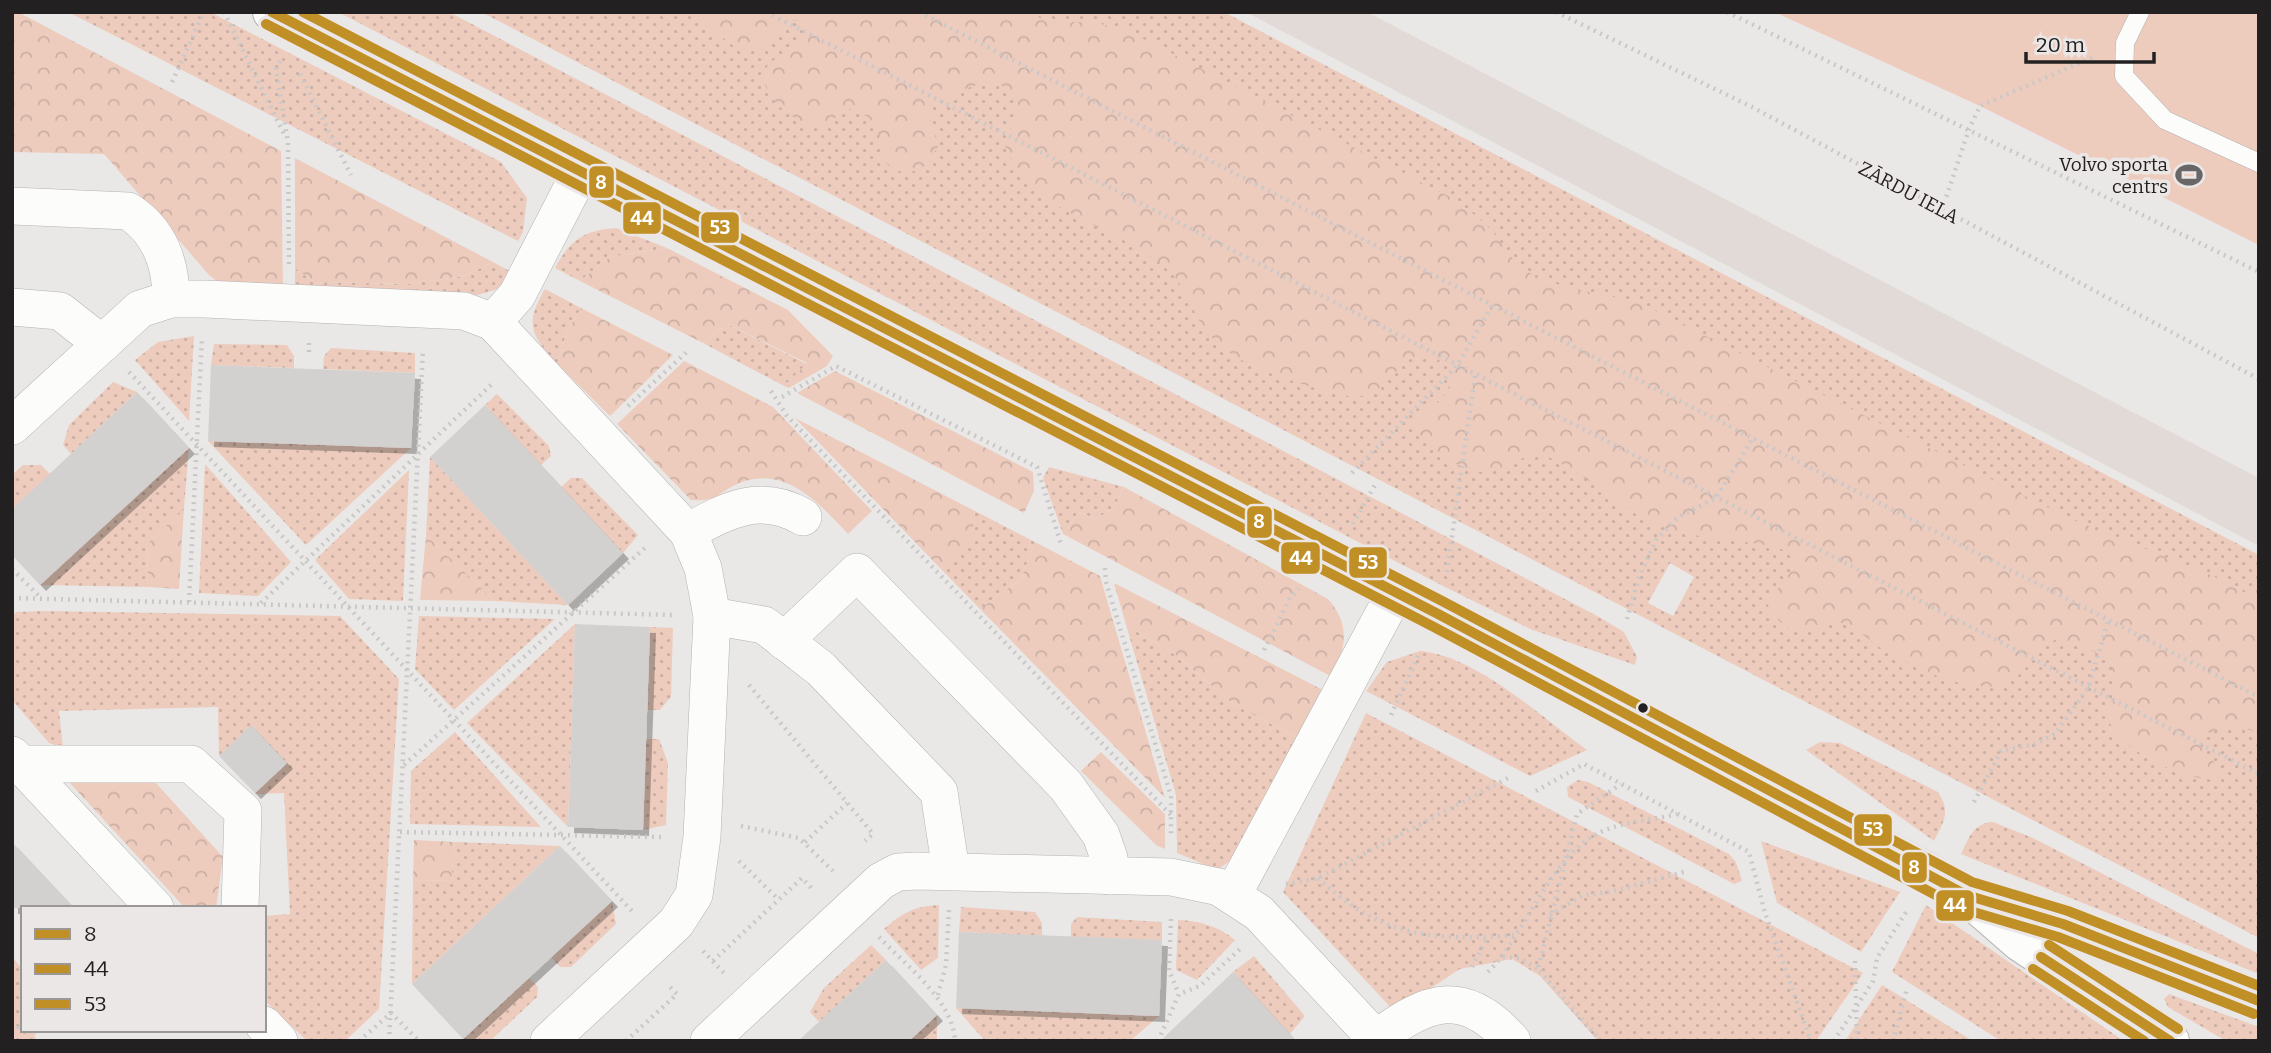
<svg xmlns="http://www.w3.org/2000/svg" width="2271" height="1053" font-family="Bitter,serif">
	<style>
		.built { fill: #e1dad7 }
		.grass { fill: url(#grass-dots); fill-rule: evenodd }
		.forest { fill: url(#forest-crowns) }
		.garden { fill: #edccbe }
		.building { fill: #d2d1d0; filter: url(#shadow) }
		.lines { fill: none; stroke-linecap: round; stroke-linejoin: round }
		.lane-casing { stroke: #b4b2b1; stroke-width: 19 }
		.street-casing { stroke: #b4b2b1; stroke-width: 38 }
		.secondary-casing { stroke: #b4b2b1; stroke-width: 40 }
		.path { stroke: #c9c8c8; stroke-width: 4.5; stroke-dasharray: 2 5; stroke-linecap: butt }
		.lane { stroke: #fcfcfb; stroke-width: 18 }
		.street { stroke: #fcfcfb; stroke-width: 37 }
		.secondary { stroke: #fcfcfb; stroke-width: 38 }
		.bus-1-casing { stroke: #ebe7e6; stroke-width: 16 }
		.bus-2-casing { stroke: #ebe7e6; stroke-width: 16 }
		.bus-3-casing { stroke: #ebe7e6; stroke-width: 16 }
		.bus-1 { stroke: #c08f25; stroke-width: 10 }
		.bus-2 { stroke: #c08f25; stroke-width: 10 }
		.bus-3 { stroke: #c08f25; stroke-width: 10 }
		.bus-dot { fill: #222020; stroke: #ebe7e6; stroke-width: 2.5 }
		.labels { text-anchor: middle; stroke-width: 7; stroke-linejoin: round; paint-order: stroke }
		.poi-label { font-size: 19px; fill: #222020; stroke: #ebe7e6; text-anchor: end }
		.street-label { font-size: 19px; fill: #222020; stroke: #ebe7e6 }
		.line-badge { stroke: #ebe7e6; stroke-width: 2.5 }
		.badge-label { font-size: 19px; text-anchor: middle; font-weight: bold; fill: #fff }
	</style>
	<defs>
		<pattern id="grass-dots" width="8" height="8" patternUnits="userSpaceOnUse" patternTransform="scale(1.75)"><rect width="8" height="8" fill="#edccbe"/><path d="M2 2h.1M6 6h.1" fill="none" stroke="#cbafa3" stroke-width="1.8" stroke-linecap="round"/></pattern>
		<pattern id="forest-crowns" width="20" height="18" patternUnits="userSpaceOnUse" patternTransform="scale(1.75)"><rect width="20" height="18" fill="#edccbe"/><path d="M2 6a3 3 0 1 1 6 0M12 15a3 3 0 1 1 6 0" fill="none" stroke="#cbafa3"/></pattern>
		<filter id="shadow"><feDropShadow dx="6" dy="6" stdDeviation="0" flood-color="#0004"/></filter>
	</defs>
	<rect width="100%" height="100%" fill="#eae8e7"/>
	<polygon class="built" points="1246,12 1367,12 2259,478 2259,546"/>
	<g class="grass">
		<polygon points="68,12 210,12 501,162 527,198 523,232 518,241"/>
		<polygon points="338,12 449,12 1599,617 1624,632 1637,657 1635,665 1530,629 1445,587"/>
		<path d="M 481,12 L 1224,12 L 2259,555 L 2259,938 ZM 1670,563 L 1694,577 L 1673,616 L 1648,603 Z"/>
		<path d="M 616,228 L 667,248 L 610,257 L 580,281 L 555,268 C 570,240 584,230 616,228 Z"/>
		<polygon points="493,262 513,273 498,289 478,295 295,288 295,268 314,282 409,284 464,276"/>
		<path d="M 545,289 L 581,308 L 567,332 L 557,364 C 531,335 524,324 545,289 Z"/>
		<polygon points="727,324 807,364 784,386 703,343"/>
		<polygon points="194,336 189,421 135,360 158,342"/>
		<polygon points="214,344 287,345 294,356 294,368 211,365"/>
		<polygon points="331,348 415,353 415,373 323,369 324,356"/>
		<polygon points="113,382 137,392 71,454 63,445 69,425"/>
		<polygon points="497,394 549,446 551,456 541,465 485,405"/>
		<polygon points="208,441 411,448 306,545"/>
		<polygon points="189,448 184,508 147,544 148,587 40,585"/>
		<polygon points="430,457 568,605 495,601 426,535"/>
		<polygon points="205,464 291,562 258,596 199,593"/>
		<polygon points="23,465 41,465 50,474 12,509 12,475"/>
		<polygon points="1049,467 1124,487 1114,508 1096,519 1079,512 1063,534 1043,478"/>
		<polygon points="409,470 403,601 349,599 315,560"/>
		<polygon points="571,478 582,478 638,535 623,553 561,487"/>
		<polygon points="975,511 1035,542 1021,579 980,609 941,569 970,546"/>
		<polygon points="41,611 340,616 399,679 379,1009 345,1041 307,1041 264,1000 264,916 290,914 284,793 254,794 286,764 251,726 219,756 218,707 59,711 63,748 49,743 12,700 12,617 16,612"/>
		<polygon points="419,616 555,619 454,710 415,669"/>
		<polygon points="575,624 568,827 467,723"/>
		<polygon points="1126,625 1176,655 1233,704 1300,739 1233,859 1217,870 1177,853 1176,795"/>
		<polygon points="650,627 673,628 671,697 660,710 648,710"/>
		<path d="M 1420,651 C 1477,656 1541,717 1587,750 L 1530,776 L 1366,691 L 1387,662 Z"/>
		<polygon points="1366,713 1863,973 1816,1041 1598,1041 1540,976 1512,959 1460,969 1395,1012 1283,892"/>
		<polygon points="455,732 541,827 410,824 411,771"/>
		<polygon points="646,739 659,739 668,763 666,825 643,830"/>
		<path d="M 1820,742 L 1840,743 L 1938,792 C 1951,812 1944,821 1934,841 L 1806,750 Z"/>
		<polygon points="1578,780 1588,782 1729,854 1736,862 1742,881 1734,884 1568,797 1567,787"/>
		<path d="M 1993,822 L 2033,838 L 2259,954 L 2259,974 L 1961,854 C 1969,838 1973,823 1993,822 Z"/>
		<polygon points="1761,841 1900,892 1861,952 1777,903"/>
		<polygon points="455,842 560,846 412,984 413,880 451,881"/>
		<polygon points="612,901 616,924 571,967 560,967 551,957"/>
		<path d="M 939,905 L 938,958 L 921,970 L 884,929 C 902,913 914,906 939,905 Z"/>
		<polygon points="1926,905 2124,1041 2001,1041 1892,972"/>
		<polygon points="961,907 1035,912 1042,923 1042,936 959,932"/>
		<polygon points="1077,917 1162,922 1162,940 1071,937 1071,924"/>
		<path d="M 1178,920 C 1200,921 1218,926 1235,940 L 1197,980 L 1176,970 Z"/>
		<polygon points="871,945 886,960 819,1022 810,1012 824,988"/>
		<polygon points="1254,956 1305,1016 1290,1034 1233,972"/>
		<polygon points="12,957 23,969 23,1030 39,1030 34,1036 38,1041 16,1041 12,1036"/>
		<polygon points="529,978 538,987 537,997 490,1041 463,1039"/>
		<polygon points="1882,985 1973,1041 1845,1041"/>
		<polygon points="2169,994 2259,1027 2259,1041 2226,1041 2168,1007 2164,999"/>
		<polygon points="956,1008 1159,1016 1130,1041 985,1041"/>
		<polygon points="937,1015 937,1041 909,1041"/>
	</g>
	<g class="forest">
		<polygon points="12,12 18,12 281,151 283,288 218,282 209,275 104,154 12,152"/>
		<path d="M 680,12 L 1019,12 L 1052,21 L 1097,23 L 1126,30 L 1452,198 C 1464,208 1480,217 1490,229 C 1504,243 1511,263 1530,273 C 1565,292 1606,292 1644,305 L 2071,519 L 2213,576 L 2259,600 L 2259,733 L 2237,726 L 2207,733 L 2200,745 L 2219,768 L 2218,779 C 2190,784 2116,749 2109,720 C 2106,711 2113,698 2115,688 C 2119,654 2082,645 2055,640 C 2034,651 2020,684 1999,686 C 1960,690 1915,669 1883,649 C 1869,641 1853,624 1837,622 C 1827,621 1820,627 1812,630 C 1793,638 1773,619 1767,603 L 1793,569 L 1792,555 L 1779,548 C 1741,539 1700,540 1663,527 C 1618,511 1588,472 1545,456 C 1516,445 1504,495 1446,458 C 1431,448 1422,441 1415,424 C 1431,401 1455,403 1449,367 C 1402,330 1399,391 1361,396 C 1347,398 1332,393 1319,389 C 1281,378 1232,364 1207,332 C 1192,313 1185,284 1167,269 C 1115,223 1034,217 1005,146 L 1018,105 C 998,62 964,93 934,103 L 930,117 L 938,147 L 921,170 C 868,181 890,136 870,119 C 864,113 852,110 844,107 L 826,129 C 796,124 767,104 762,74 C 775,51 804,50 807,21 C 788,18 785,25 774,38 C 768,44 756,48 748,52 L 735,47 L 700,20 Z"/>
		<polygon points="295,158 493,262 464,276 409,284 314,282 295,268"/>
		<polygon points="667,248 788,310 833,356 827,366 789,388 784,386 807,363 727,324 703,343 580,281 610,257"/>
		<polygon points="581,308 673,355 610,416 557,364 567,332"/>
		<path d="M 684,361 L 773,407 L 872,511 L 848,534 C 818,502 783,462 735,485 C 715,495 715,502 691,500 L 617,424 Z"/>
		<polygon points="835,371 1033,472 1034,491 1024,513 797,393"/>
		<polygon points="795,418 975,511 971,546 941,569"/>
		<path d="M 1124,487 L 1328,599 C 1352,627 1344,645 1334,678 L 1063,534 L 1079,512 L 1096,519 L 1114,508 Z"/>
		<polygon points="184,508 179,589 148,587 147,544"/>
		<polygon points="426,535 495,601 420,600"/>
		<polygon points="1035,542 1100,576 1165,798 980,609 1021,579"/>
		<polygon points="1114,583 1327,692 1300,739 1233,704 1176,655 1126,625"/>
		<polygon points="1101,752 1165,814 1165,849 1156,845 1081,771"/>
		<polygon points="69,782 155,782 223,857 216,908 185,908"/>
		<polygon points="414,840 455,842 451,881 413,880"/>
	</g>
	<polygon class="garden" points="1774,12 2259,12 2259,245 1980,106"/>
	<g class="building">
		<polygon points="211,365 415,373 411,448 208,441"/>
		<polygon points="137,392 189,448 40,585 12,555 12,509"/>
		<polygon points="485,405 623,553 568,605 430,457"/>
		<polygon points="575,624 650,627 643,830 568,827"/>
		<polygon points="251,725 287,763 255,793 219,756"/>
		<polygon points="12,842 74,908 12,908"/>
		<polygon points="560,846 612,901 463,1039 412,984"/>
		<polygon points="959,932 1162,940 1159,1016 956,1008"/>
		<polygon points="886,960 937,1015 909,1041 798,1041"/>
		<polygon points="1233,972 1296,1041 1160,1041"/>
	</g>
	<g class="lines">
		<defs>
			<polyline id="lane" points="2140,12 2125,43 2124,76 2165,120 2259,163"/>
			<g id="street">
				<path d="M 12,206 L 128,211 C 160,231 171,264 171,299"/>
				<polyline points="12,307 60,311 102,344"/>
				<polyline points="493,322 517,295 580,173"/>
				<polyline points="12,426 140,309 171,299 205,299 464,311 493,322 688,532 703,568 712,616 702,837 694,895 676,923 549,1041"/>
				<path d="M 688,532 C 727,510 761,492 803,517"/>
				<polyline points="712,616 764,625 821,669 939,792 951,871"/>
				<polyline points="784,641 857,572 1066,786 1101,835 1109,858 1110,876"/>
				<polyline points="12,755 155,908"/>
				<polyline points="21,764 191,764 243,811 240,908"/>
				<polyline points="1233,894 1395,593"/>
				<polyline points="264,1025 279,1041"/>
				<path d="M 1376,1039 C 1428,999 1465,987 1512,1041"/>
				<polyline points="709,1041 881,881 898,872 917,871 1171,877 1219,887 1259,913 1378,1041"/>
			</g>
			<g id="secondary">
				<polyline points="272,12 1438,614 1929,873 1966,895 2020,942 2170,1041"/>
				<polyline points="1978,899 2063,924 2259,1001"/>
			</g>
		</defs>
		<use href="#lane" class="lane-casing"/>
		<use href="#street" class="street-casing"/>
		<use href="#secondary" class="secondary-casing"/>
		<g class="path">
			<polyline points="224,12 284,134"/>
			<polyline points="766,12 2259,774"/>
			<polyline points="919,12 2259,697"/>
			<polyline points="1556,12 1752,107 2259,379"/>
			<polyline points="1727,12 2259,272"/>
			<polyline points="280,61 276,69 288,142 289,264"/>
			<polyline points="300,74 351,175"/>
			<polyline points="172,82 204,12"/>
			<polyline points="1942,210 1969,129 1980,106 2096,56"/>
			<polyline points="309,343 309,356"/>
			<polyline points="129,372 632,911"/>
			<polyline points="771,391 787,416 1171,815"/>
			<polyline points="782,397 836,366 1037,467 1061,544"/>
			<polyline points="628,406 689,350"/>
			<polyline points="1352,473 1457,366 1493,304"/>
			<polyline points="1353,524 1375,485"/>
			<polyline points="1105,568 1106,582 1171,796 1171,837"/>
			<polyline points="12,569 41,598"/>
			<polyline points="1447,572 1475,375"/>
			<polyline points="12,598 673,615"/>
			<polyline points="189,602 202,337"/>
			<polyline points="261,603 493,383"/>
			<polyline points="1627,619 1639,577 1656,540 1678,517 1716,498 1753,438"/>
			<polyline points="1264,650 1290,598 1299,589"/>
			<polyline points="749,685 873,834 865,841"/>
			<polyline points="1391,715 1420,652"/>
			<polyline points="404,765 647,546"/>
			<polyline points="1536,791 1584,764 1749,852 1765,913 1811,1041"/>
			<polyline points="1974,802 2001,751 2035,744 2055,734 2088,688 2109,618"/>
			<polyline points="741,826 799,838 833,871"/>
			<polyline points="400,832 661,837"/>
			<polyline points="805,842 847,803"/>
			<polyline points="739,861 779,900"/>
			<path d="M 1318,878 C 1384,939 1433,941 1518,935"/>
			<polyline points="1286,884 1318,878 1508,778"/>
			<polyline points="1550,915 1583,895 1614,891 1687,871"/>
			<polyline points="1171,919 1169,971 1179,994"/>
			<path d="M 879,937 C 905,965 953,1000 955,1041"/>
			<polyline points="703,951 724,973"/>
			<polyline points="1503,957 1520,958 1538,969"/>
			<polyline points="713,961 802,878 814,891"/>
			<polyline points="1855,961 1857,1041"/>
			<polyline points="12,962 15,960"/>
			<polyline points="1472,967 1487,938"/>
			<path d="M 1488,972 C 1530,930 1550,850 1608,829 C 1629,821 1654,820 1677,814"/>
			<polyline points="938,995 946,965 949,910"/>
			<polyline points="12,1033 23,1022"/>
			<polyline points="359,1041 391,1013 419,1041"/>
			<polyline points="389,1041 423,349"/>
			<polyline points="626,1041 677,994 667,984"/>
			<polyline points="1158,1041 1179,994 1200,986 1240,949"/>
			<polyline points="1601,1041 1538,969 1577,814 1621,784"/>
			<polyline points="1834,1041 1873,981 1877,958 1908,909"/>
			<polyline points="1893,1041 1907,988"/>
		</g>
		<use href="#lane" class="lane"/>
		<use href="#street" class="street"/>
		<use href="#secondary" class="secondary"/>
		<defs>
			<g id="bus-1">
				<polyline points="272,12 1438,614 1966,895 2063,924 2259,1001"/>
				<polyline points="2041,957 2170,1041"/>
			</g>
			<g id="bus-2">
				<polyline points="266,24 1432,626 1960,908 2058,937 2254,1014"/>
				<polyline points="2033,969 2144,1041"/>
			</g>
			<g id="bus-3">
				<polyline points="303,12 1444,602 1972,882 2068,911 2259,986"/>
				<polyline points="2049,945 2178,1029"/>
			</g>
		</defs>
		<use href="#bus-1" class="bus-1-casing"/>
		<use href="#bus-2" class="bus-2-casing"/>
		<use href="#bus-3" class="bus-3-casing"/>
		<use href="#bus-1" class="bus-1"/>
		<use href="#bus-2" class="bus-2"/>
		<use href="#bus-3" class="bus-3"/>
	</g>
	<defs>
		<symbol id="stadium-bare" viewBox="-9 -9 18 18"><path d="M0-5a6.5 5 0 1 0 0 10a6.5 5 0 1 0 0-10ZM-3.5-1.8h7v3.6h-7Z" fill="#686666" stroke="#ebe7e6" stroke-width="2.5" paint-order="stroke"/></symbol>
	</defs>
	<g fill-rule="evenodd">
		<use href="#stadium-bare" x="2170" y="156" width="38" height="38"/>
	</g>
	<circle class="bus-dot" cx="1643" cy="708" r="6"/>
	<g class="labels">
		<g class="poi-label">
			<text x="2168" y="171">Volvo sporta<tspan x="2168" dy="22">centrs</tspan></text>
		</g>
		<g class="street-label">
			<text transform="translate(1909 192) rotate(28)" y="7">ZĀRDU IELA</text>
		</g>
	</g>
	<g class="line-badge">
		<rect x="588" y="165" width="27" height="34" rx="7" fill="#c08f25"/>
		<rect x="622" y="201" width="40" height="34" rx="7" fill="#c08f25"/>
		<rect x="700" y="211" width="40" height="33" rx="7" fill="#c08f25"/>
		<rect x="1246" y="505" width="27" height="34" rx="7" fill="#c08f25"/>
		<rect x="1280" y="541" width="41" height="34" rx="7" fill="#c08f25"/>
		<rect x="1348" y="546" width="40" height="33" rx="7" fill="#c08f25"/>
		<rect x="1853" y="813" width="40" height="34" rx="7" fill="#c08f25"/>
		<rect x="1901" y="851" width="27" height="33" rx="7" fill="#c08f25"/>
		<rect x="1935" y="889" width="40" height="33" rx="7" fill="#c08f25"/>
	</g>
	<g class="badge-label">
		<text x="601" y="189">8</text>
		<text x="642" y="225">44</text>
		<text x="720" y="234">53</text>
		<text x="1259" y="528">8</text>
		<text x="1301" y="565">44</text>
		<text x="1368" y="569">53</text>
		<text x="1873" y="836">53</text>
		<text x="1914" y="874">8</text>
		<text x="1955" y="912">44</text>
	</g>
	<rect width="2271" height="1053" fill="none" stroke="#222020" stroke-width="28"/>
	<rect x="21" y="906" width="245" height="126" fill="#ebe7e6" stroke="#9b9797" stroke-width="2"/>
	<rect x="35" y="929" width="35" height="10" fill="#c08f25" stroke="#9b9797" stroke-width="2"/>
	<text x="84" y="941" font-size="21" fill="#222020">8</text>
	<rect x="35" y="964" width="35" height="10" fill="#c08f25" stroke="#9b9797" stroke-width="2"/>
	<text x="84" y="976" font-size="21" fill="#222020">44</text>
	<rect x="35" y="999" width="35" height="10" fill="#c08f25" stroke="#9b9797" stroke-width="2"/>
	<text x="84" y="1011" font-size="21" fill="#222020">53</text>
	<path d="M2026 52v10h128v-10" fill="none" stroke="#222020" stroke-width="3.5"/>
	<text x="2036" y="52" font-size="21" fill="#222020" stroke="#ebe7e6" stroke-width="5" paint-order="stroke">20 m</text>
</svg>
